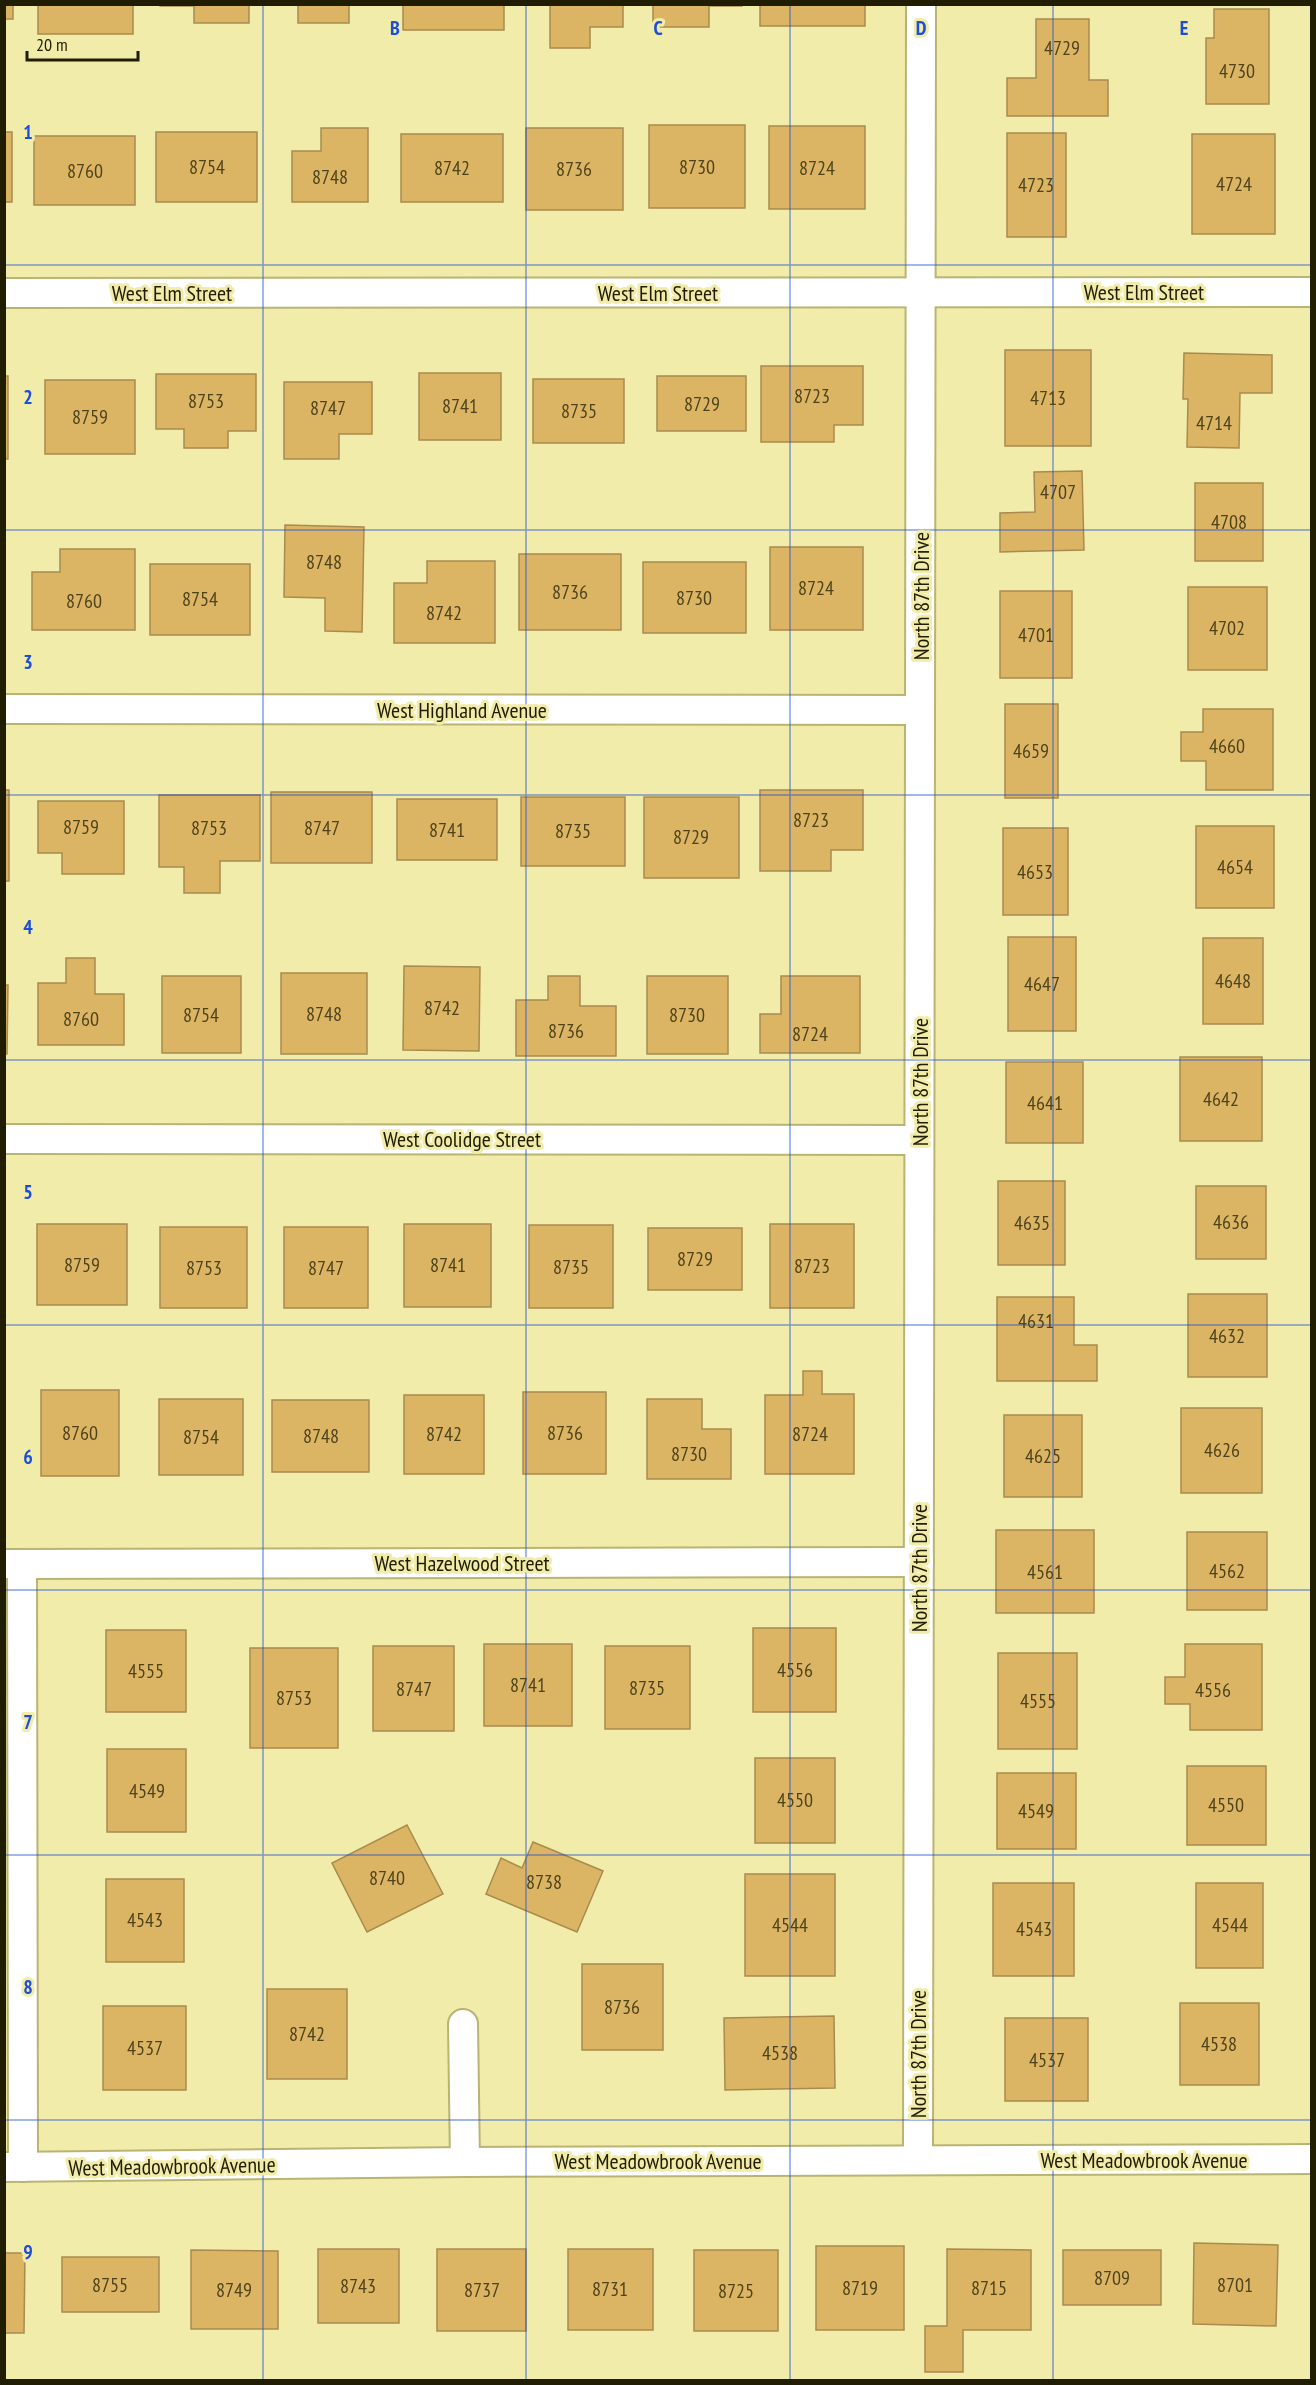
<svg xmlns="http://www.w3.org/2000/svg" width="1316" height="2385" font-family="'PT Sans Narrow',sans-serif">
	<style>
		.building { fill: #dcb564; stroke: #a88b4f; stroke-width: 1.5 }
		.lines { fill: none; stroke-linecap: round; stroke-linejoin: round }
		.minor-casing { stroke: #bab473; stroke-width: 32 }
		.minor { stroke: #fff; stroke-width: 28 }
		.grid { fill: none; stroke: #1d4ed8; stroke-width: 1.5; stroke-opacity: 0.55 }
		.labels { text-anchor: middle; stroke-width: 6; stroke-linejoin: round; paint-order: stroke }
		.number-label { font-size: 20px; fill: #4f431b }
		.street-label { font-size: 22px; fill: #201d03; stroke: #f1eca9 }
		.grid-label { font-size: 20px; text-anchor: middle; font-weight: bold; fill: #1d4ed8; stroke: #f1eca9; stroke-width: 6; stroke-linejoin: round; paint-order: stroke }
	</style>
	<rect width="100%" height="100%" fill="#f1eca9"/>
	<g class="building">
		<rect x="4" y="4" width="9" height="15"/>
		<rect x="38" y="4" width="95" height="30"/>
		<polygon points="160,4 249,4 249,23 194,23 194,6 160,6"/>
		<rect x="298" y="4" width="51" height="19"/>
		<rect x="403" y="4" width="101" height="26"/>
		<polygon points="550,4 623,4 623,27 590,27 590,48 550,48"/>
		<polygon points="653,4 742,4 742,6 709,6 709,27 653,27"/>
		<rect x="760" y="4" width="105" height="22"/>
		<polygon points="1214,9 1269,9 1269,104 1206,104 1206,38 1214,38"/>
		<polygon points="1036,19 1089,19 1089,80 1108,80 1108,116 1007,116 1007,78 1036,78"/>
		<rect x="649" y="125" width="96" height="83"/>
		<rect x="769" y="126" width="96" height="83"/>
		<polygon points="321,128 368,128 368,202 292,202 292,151 321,151"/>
		<rect x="526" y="128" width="97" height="82"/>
		<rect x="4" y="132" width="8" height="70"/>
		<rect x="156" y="132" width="101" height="70"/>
		<rect x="1007" y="133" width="59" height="104"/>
		<rect x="401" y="134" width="102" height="68"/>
		<rect x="1192" y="134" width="83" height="100"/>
		<rect x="34" y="136" width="101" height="69"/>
		<rect x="1005" y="350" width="86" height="96"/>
		<polygon points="1184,353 1272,355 1272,393 1240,393 1239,448 1187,447 1188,399 1183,399"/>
		<polygon points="761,366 863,366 863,425 834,425 834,442 761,442"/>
		<rect x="419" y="373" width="82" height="67"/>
		<polygon points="156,374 256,374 256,431 228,431 228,448 184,448 184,429 156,429"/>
		<rect x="4" y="376" width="4" height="83"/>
		<rect x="657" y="376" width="89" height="55"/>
		<rect x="533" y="379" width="91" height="64"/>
		<rect x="45" y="380" width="90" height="74"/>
		<polygon points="284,382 372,382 372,434 339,434 339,459 284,459"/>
		<polygon points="1082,471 1084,550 1000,552 1000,513 1035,512 1034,472"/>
		<rect x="1195" y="483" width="68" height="78"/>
		<polygon points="285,525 364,527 362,632 325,631 325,598 284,597"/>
		<rect x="770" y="547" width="93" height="83"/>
		<polygon points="60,549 135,549 135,630 32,630 32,572 60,572"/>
		<rect x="519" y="554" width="102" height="76"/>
		<polygon points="427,561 495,561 495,643 394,643 394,583 427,583"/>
		<rect x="643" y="562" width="103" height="71"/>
		<rect x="150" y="564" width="100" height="71"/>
		<rect x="1188" y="587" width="79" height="83"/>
		<rect x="1000" y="591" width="72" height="87"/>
		<rect x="1005" y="704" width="53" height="94"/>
		<polygon points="1203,709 1273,709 1273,790 1206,790 1206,761 1181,761 1181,732 1203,732"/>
		<rect x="4" y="790" width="5" height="91"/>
		<polygon points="760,790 863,790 863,850 831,850 831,871 760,871"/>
		<rect x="271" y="792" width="101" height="71"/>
		<polygon points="159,795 260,795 260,861 220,861 220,893 184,893 184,867 159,867"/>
		<rect x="521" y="797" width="104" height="69"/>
		<rect x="644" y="797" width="95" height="81"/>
		<rect x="397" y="799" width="100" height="61"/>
		<polygon points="38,801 124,801 124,874 62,874 62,853 38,853"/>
		<rect x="1196" y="826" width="78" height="82"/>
		<rect x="1003" y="828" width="65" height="87"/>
		<rect x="1008" y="937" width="68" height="94"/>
		<rect x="1203" y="938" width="60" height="86"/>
		<polygon points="66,958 95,958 95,994 124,994 124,1045 38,1045 38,983 66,983"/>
		<polygon points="404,966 480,967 479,1051 403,1050"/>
		<rect x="281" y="973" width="86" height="81"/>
		<rect x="162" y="976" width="79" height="77"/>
		<polygon points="548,976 580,976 580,1006 616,1006 616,1056 516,1056 516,1000 548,1000"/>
		<rect x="647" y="976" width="81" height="78"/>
		<polygon points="781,976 860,976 860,1053 760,1053 760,1014 781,1014"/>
		<polygon points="4,985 8,985 7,1054 4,1054"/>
		<rect x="1180" y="1057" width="82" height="84"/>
		<rect x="1006" y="1062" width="77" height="81"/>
		<rect x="998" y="1181" width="67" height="84"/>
		<rect x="1196" y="1186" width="70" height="73"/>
		<rect x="37" y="1224" width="90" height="81"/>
		<rect x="404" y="1224" width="87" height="83"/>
		<rect x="770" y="1224" width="84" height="84"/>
		<rect x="529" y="1225" width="84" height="83"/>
		<rect x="160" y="1227" width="87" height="81"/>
		<rect x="284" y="1227" width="84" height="81"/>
		<rect x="648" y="1228" width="94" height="62"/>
		<rect x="1188" y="1294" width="79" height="83"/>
		<polygon points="997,1297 1074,1297 1074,1345 1097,1345 1097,1381 997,1381"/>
		<polygon points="803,1371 822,1371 822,1394 854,1394 854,1474 765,1474 765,1395 803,1395"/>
		<rect x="41" y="1390" width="78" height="86"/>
		<rect x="523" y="1392" width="83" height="82"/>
		<rect x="404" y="1395" width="80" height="79"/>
		<rect x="159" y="1399" width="84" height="76"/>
		<polygon points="647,1399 702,1399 702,1429 731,1429 731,1479 647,1479"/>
		<rect x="272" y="1400" width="97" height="72"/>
		<rect x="1181" y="1408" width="81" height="85"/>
		<rect x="1004" y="1415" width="78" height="82"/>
		<rect x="996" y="1530" width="98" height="83"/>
		<rect x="1187" y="1532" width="80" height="78"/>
		<rect x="753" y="1628" width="83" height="84"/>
		<rect x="106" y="1630" width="80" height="82"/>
		<rect x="484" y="1644" width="88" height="82"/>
		<polygon points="1185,1644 1262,1644 1262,1730 1190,1730 1190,1704 1165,1704 1165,1677 1185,1677"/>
		<rect x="373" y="1646" width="81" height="85"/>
		<rect x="605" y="1646" width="85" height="83"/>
		<rect x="250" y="1648" width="88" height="100"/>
		<rect x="998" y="1653" width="79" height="96"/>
		<rect x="107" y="1749" width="79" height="83"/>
		<rect x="755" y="1758" width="80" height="85"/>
		<rect x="1187" y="1766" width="79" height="79"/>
		<rect x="997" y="1773" width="79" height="76"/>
		<polygon points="407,1825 443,1894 367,1932 332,1863"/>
		<polygon points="533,1842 603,1871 577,1932 486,1894 501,1858 522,1868"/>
		<rect x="745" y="1874" width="90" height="102"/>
		<rect x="106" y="1879" width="78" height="83"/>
		<rect x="993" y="1883" width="81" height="93"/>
		<rect x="1196" y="1883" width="67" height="85"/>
		<rect x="582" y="1964" width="81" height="86"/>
		<rect x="267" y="1989" width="80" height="90"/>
		<rect x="1180" y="2003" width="79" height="82"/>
		<rect x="103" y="2006" width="83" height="84"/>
		<polygon points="834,2016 835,2088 725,2090 724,2018"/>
		<rect x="1005" y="2018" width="83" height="83"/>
		<polygon points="1194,2243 1278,2245 1276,2326 1193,2324"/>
		<rect x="816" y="2246" width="88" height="84"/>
		<rect x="318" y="2249" width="81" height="74"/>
		<rect x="437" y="2249" width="89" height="82"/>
		<rect x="568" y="2249" width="85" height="81"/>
		<polygon points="947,2249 1031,2250 1031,2330 963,2330 963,2372 925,2372 925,2326 947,2326"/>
		<polygon points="191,2250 278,2251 278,2329 191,2329"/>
		<rect x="694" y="2250" width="84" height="81"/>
		<rect x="1063" y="2250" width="98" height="55"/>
		<polygon points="4,2253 25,2253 24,2333 4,2333"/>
		<rect x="62" y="2257" width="97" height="55"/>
	</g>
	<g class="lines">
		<defs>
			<g id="minor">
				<polyline points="4,293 1312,292"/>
				<polyline points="4,709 920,710"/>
				<polyline points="4,1139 919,1140"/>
				<polyline points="4,1564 919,1562"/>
				<polyline points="22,1564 23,2167"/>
				<polyline points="463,2024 465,2162"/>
				<polyline points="918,2160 921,4"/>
				<polyline points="4,2167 465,2162 1312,2159"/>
			</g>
		</defs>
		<use href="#minor" class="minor-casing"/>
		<use href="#minor" class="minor"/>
	</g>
	<path class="grid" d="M 263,4 L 263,2380M 526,4 L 526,2380M 790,4 L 790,2380M 1053,4 L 1053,2380M 4,265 L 1312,265M 4,530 L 1312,530M 4,795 L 1312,795M 4,1060 L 1312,1060M 4,1325 L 1312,1325M 4,1590 L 1312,1590M 4,1855 L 1312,1855M 4,2120 L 1312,2120"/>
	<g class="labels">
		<g class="number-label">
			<text x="1062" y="55">4729</text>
			<text x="1237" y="78">4730</text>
			<text x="207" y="174">8754</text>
			<text x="697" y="174">8730</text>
			<text x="452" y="175">8742</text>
			<text x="817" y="175">8724</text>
			<text x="574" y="176">8736</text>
			<text x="85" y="178">8760</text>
			<text x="330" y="184">8748</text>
			<text x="1234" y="191">4724</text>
			<text x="1036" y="192">4723</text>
			<text x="812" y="403">8723</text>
			<text x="1048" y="405">4713</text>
			<text x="206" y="408">8753</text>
			<text x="702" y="411">8729</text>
			<text x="460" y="413">8741</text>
			<text x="328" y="415">8747</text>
			<text x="579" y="418">8735</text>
			<text x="90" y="424">8759</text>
			<text x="1214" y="430">4714</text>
			<text x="1058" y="499">4707</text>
			<text x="1229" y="529">4708</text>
			<text x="324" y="569">8748</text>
			<text x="816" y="595">8724</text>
			<text x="570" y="599">8736</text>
			<text x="694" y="605">8730</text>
			<text x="200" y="606">8754</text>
			<text x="84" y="608">8760</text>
			<text x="444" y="620">8742</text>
			<text x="1227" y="635">4702</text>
			<text x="1036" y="642">4701</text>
			<text x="1227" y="753">4660</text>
			<text x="1031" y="758">4659</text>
			<text x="811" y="827">8723</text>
			<text x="81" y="834">8759</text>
			<text x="209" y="835">8753</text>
			<text x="322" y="835">8747</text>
			<text x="447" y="837">8741</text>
			<text x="573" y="838">8735</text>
			<text x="691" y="844">8729</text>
			<text x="1235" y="874">4654</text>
			<text x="1035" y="879">4653</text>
			<text x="1233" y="988">4648</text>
			<text x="1042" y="991">4647</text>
			<text x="442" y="1015">8742</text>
			<text x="324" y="1021">8748</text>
			<text x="201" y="1022">8754</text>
			<text x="687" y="1022">8730</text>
			<text x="81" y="1026">8760</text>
			<text x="566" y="1038">8736</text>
			<text x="810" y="1041">8724</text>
			<text x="1221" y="1106">4642</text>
			<text x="1045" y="1110">4641</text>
			<text x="1231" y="1229">4636</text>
			<text x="1032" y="1230">4635</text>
			<text x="695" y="1266">8729</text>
			<text x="82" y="1272">8759</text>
			<text x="448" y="1272">8741</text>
			<text x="812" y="1273">8723</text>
			<text x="571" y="1274">8735</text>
			<text x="204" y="1275">8753</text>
			<text x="326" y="1275">8747</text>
			<text x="1036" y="1328">4631</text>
			<text x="1227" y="1343">4632</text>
			<text x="80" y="1440">8760</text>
			<text x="565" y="1440">8736</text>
			<text x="444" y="1441">8742</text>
			<text x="810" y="1441">8724</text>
			<text x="321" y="1443">8748</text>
			<text x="201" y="1444">8754</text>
			<text x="1222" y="1457">4626</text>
			<text x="689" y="1461">8730</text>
			<text x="1043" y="1463">4625</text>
			<text x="1227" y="1578">4562</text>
			<text x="1045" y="1579">4561</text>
			<text x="795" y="1677">4556</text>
			<text x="146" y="1678">4555</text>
			<text x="528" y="1692">8741</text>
			<text x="647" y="1695">8735</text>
			<text x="414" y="1696">8747</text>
			<text x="1213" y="1697">4556</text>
			<text x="294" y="1705">8753</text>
			<text x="1038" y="1708">4555</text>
			<text x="147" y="1798">4549</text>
			<text x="795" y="1807">4550</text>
			<text x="1226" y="1812">4550</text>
			<text x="1036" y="1818">4549</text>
			<text x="387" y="1885">8740</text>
			<text x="544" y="1889">8738</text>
			<text x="145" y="1927">4543</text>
			<text x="790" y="1932">4544</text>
			<text x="1230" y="1932">4544</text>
			<text x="1034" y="1936">4543</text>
			<text x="622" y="2014">8736</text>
			<text x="307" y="2041">8742</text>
			<text x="1219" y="2051">4538</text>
			<text x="145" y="2055">4537</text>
			<text x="780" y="2060">4538</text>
			<text x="1047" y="2067">4537</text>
			<text x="1112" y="2285">8709</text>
			<text x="110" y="2292">8755</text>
			<text x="1235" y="2292">8701</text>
			<text x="358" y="2293">8743</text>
			<text x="860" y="2295">8719</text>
			<text x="989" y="2295">8715</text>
			<text x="610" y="2296">8731</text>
			<text x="234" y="2297">8749</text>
			<text x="482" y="2297">8737</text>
			<text x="736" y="2298">8725</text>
		</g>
		<g class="street-label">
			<text x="1144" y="300">West Elm Street</text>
			<text x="172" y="301">West Elm Street</text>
			<text x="658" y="301">West Elm Street</text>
			<text transform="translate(921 596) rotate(-90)" y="8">North 87th Drive</text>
			<text x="462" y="718">West Highland Avenue</text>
			<text transform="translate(920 1082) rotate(-90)" y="8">North 87th Drive</text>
			<text x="462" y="1147">West Coolidge Street</text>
			<text x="462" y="1571">West Hazelwood Street</text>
			<text transform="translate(919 1568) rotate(-90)" y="8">North 87th Drive</text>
			<text transform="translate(918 2054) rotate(-90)" y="8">North 87th Drive</text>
			<text x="1144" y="2168">West Meadowbrook Avenue</text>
			<text x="658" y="2169">West Meadowbrook Avenue</text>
			<text transform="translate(172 2166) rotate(-1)" y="8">West Meadowbrook Avenue</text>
		</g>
	</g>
	<g class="grid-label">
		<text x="395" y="35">B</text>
		<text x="658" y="35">C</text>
		<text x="921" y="35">D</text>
		<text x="1184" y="35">E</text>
		<text x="28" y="139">1</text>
		<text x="28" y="404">2</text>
		<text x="28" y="669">3</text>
		<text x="28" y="934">4</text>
		<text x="28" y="1199">5</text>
		<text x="28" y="1464">6</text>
		<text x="28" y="1729">7</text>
		<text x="28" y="1994">8</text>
		<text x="28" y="2259">9</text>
	</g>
	<rect width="1316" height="2385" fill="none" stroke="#201d03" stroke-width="12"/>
	<path d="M27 51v9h111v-9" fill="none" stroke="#201d03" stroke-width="3"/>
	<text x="36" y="51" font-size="18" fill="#201d03" stroke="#f1eca9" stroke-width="4.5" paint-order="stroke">20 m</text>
</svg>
